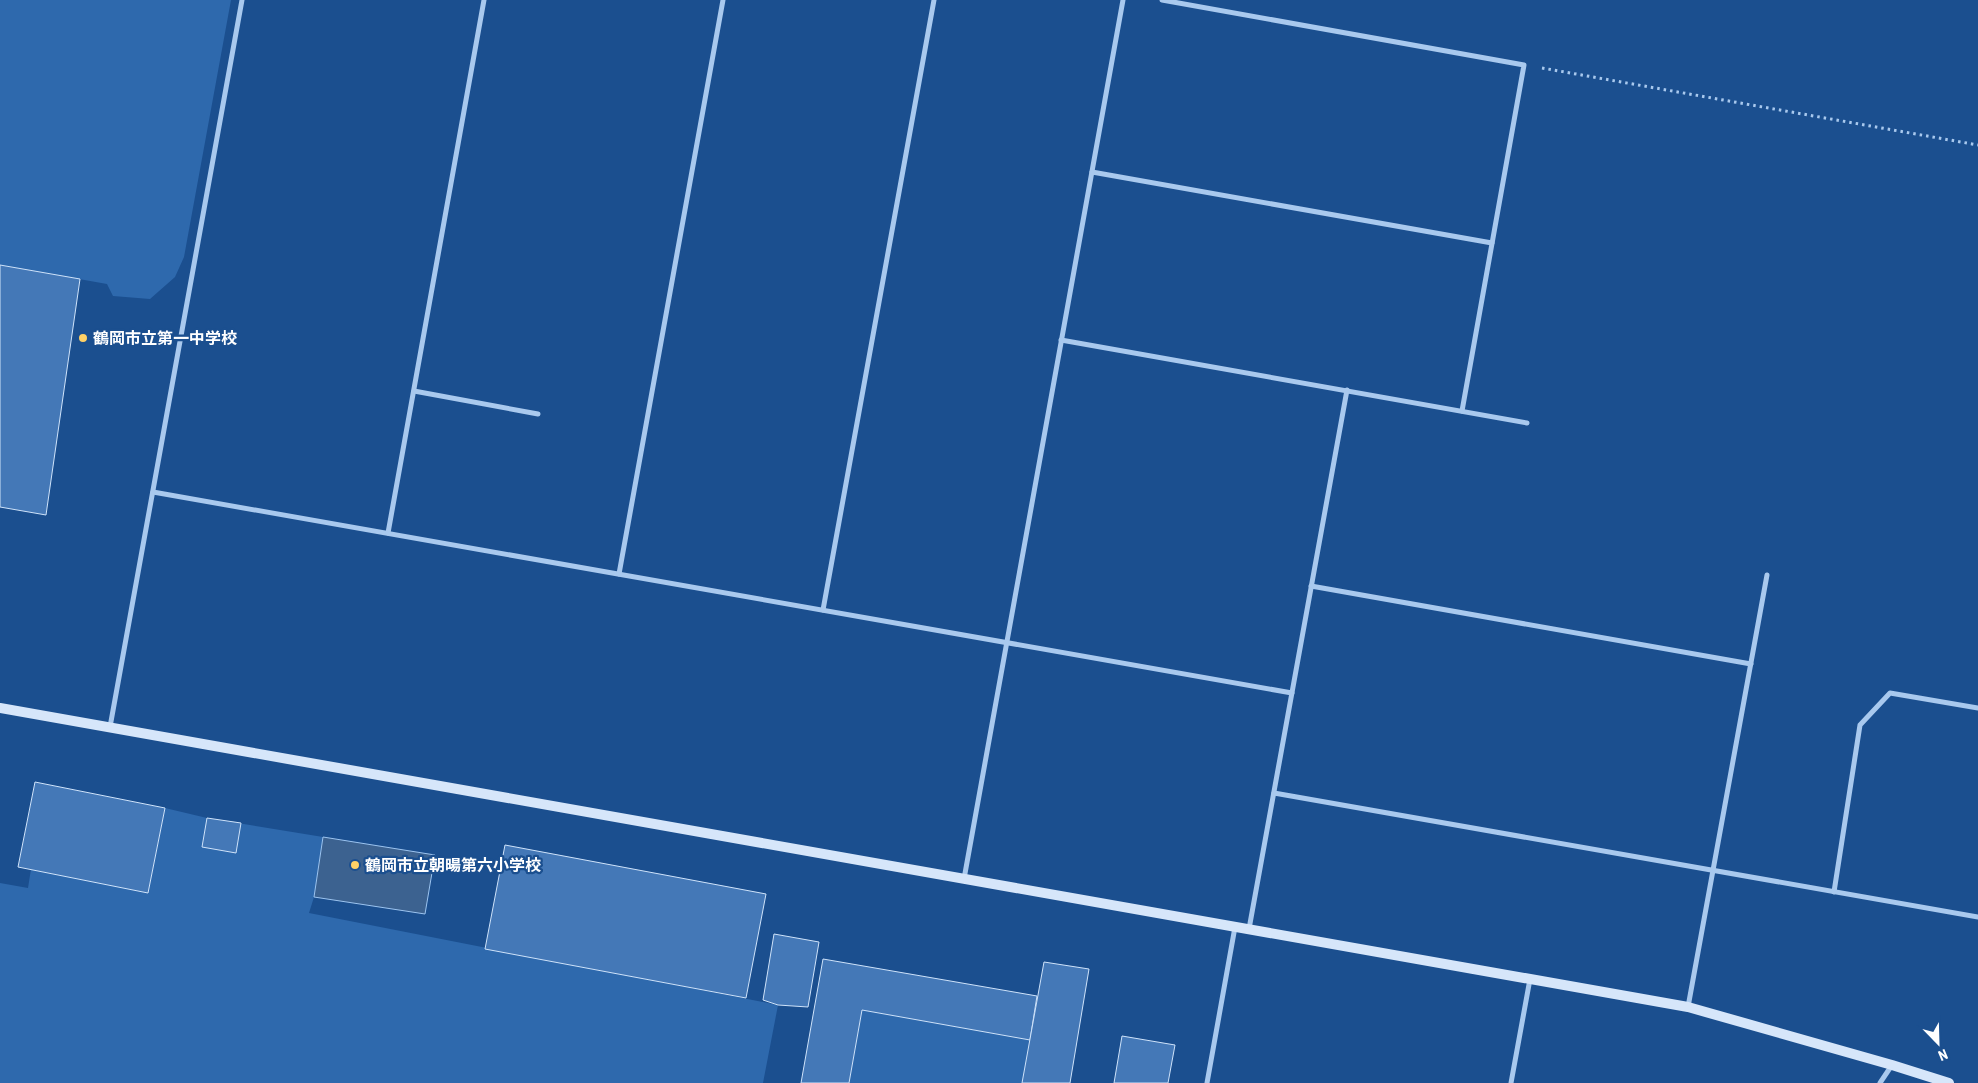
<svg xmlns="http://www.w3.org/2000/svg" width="1978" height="1083" font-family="'Roboto Condensed','Noto Sans JP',sans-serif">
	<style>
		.green { fill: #2e69ad }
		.water { fill: #3c6290; stroke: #9cc4f0 }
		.building { fill: #4478b7; stroke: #cfe3fa }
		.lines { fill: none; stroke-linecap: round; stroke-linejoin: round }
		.path { stroke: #a9c9ee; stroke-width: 3; stroke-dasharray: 2.5 4; stroke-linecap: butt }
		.street { stroke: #a9c9ee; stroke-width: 5 }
		.secondary { stroke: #d6e6fa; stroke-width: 10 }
		.poi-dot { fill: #ffd166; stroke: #1b4f8f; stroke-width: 2 }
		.labels { text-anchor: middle; stroke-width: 4.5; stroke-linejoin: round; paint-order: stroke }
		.poi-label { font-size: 16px; font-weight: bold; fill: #fff; stroke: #1b4f8f; text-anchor: start }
	</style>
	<rect width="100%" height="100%" fill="#1b4f8f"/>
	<g class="green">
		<polygon points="0,0 231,0 184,257 175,277 150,299 113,296 107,284 0,265"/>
		<polygon points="165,808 207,818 323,837 314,897 309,913 778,1005 763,1083 0,1083 0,883 28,888 31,869 148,892"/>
		<polygon points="862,1010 1030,1040 1022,1083 849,1083"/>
	</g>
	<polygon class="water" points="323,837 435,855 425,914 314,897"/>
	<g class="building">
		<polygon points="0,265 80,279 46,515 0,507"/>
		<polygon points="35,782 165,808 148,893 18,867"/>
		<polygon points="207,818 241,823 236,853 202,847"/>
		<polygon points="505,845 766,894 746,998 485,949"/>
		<polygon points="774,934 819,942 808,1007 778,1005 763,1000"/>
		<polygon points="823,959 1037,996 1030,1040 862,1010 849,1083 801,1083"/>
		<polygon points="1044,962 1089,969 1070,1083 1022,1083"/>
		<polygon points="1122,1036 1175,1045 1168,1083 1114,1083"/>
	</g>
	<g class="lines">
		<polyline class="path" points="1542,68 1978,145"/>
		<g class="street">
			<polyline points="1162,0 1524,65 1462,411"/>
			<polyline points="1092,172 1492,243"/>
			<polyline points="1061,340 1527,423"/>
			<polyline points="414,391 538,414"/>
			<polyline points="153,492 1292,693"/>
			<polyline points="388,533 484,0"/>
			<polyline points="619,574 723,0"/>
			<polyline points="1311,586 1751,664"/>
			<polyline points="823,610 934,0"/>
			<polyline points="110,727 242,0"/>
			<polyline points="1274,793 1978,917"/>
			<polyline points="964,879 1123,0"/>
			<polyline points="1834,892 1860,725 1890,693 1978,708"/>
			<polyline points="1249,929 1347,390"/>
			<polyline points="1688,1007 1767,575"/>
			<polyline points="1207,1083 1235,927"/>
			<polyline points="1511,1083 1530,979"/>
			<polyline points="1880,1083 1892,1065"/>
		</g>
		<polyline class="secondary" points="0,708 1688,1007 1892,1065 1949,1083"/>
	</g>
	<g class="poi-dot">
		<circle cx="83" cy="338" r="5"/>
		<circle cx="355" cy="865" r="5"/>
	</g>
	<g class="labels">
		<g class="poi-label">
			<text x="93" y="344">鶴岡市立第一中学校</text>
			<text x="365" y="871">鶴岡市立朝暘第六小学校</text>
		</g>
	</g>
	<g transform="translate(1938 1043) rotate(157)" stroke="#1b4f8f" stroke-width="4" paint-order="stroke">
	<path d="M0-4L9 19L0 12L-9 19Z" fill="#ffffff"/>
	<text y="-8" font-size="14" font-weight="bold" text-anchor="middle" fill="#ffffff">N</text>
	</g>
</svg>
